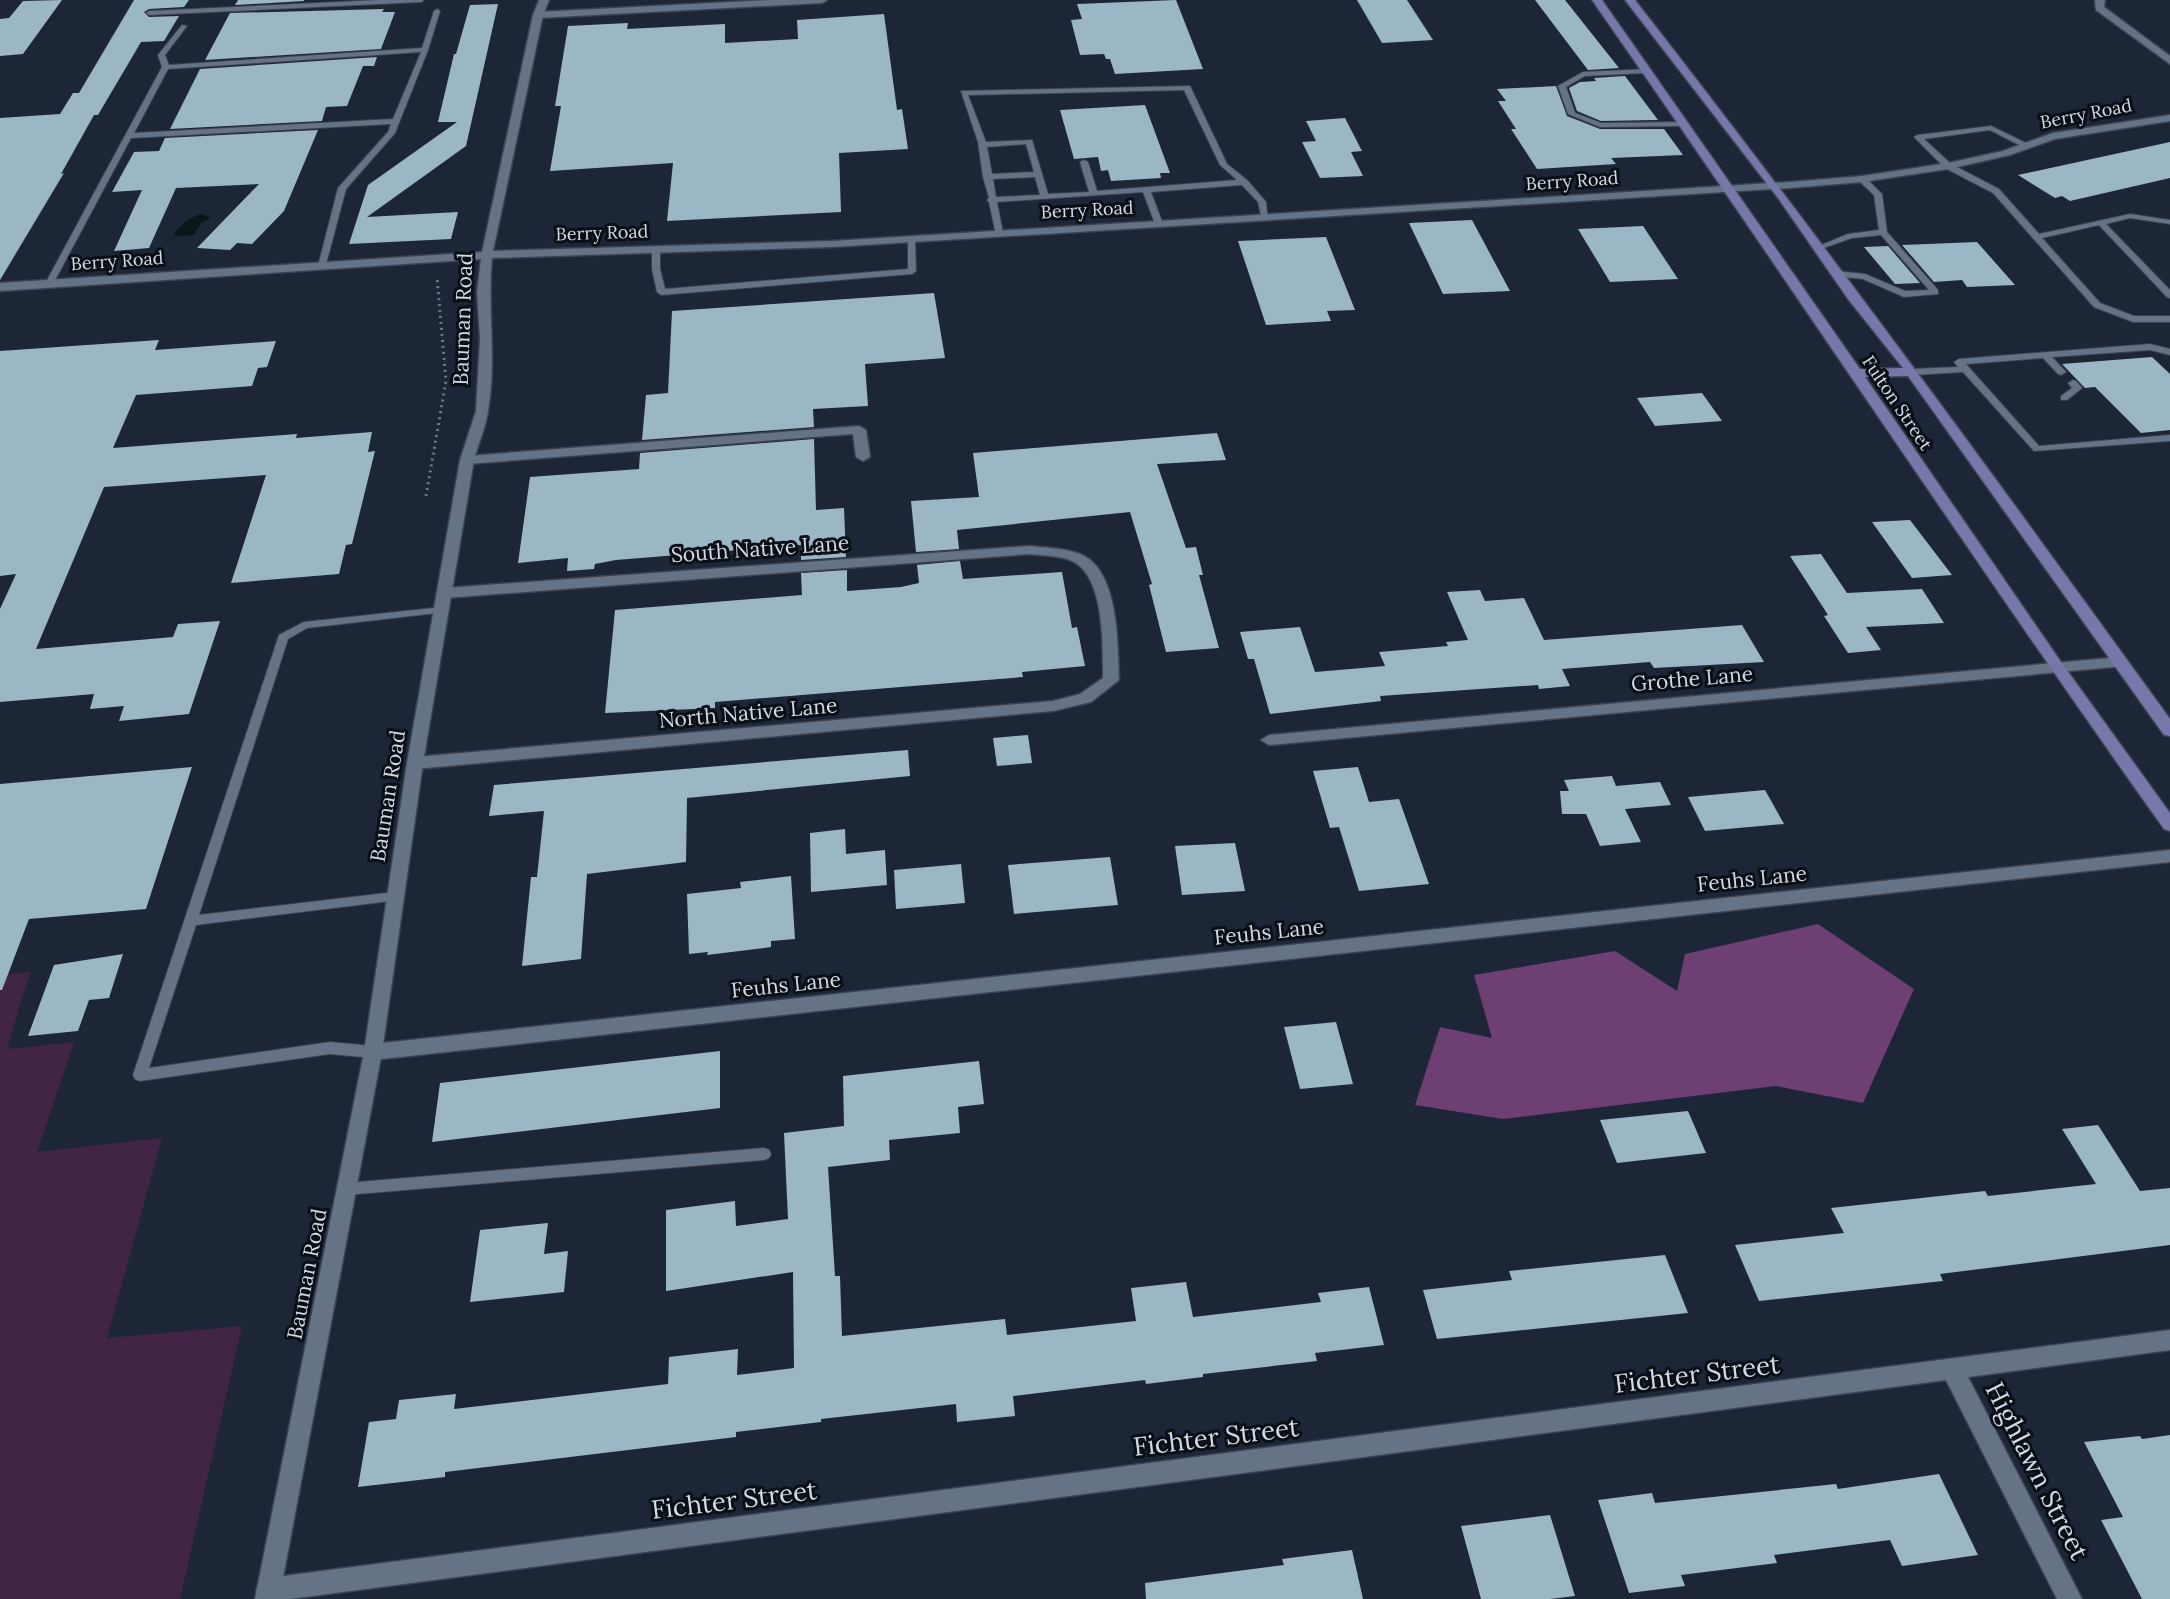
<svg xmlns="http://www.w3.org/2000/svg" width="2170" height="1599" font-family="Lora,serif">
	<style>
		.green { fill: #422446 }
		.forest { fill: #6d3f73 }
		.water { fill: #091718 }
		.building { fill: #9bb6c4 }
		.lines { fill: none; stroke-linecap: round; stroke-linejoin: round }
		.service-casing { stroke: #3b4352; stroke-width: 2 }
		.minor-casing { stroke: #3b4352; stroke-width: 3 }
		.tertiary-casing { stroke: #3b4352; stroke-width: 3 }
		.secondary-casing { stroke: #3b4352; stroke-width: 3 }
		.path { stroke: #707987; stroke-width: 3; stroke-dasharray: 2 4; stroke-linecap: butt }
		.service { fill: #667286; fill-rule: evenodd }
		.minor { fill: #667286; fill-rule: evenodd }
		.tertiary { fill: #667286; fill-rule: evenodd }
		.secondary { fill: #77a; fill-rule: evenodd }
		.labels { text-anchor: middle; stroke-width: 6; stroke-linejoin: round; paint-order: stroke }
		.far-street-label { font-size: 18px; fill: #d3dae6; stroke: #0a0f16 }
		.street-label { font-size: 21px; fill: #d3dae6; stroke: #0a0f16 }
		.near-street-label { font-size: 26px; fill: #d3dae6; stroke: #0a0f16 }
	</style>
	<rect width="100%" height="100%" fill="#1c2637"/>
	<polygon class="green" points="30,972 7,1049 74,1042 37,1152 162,1138 107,1338 242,1326 180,1599 0,1599 0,975"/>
	<polygon class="forest" points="1818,924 1914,989 1863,1103 1776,1086 1503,1119 1415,1105 1440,1027 1492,1038 1474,975 1615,951 1677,991 1685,954"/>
	<path class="water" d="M 202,214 L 211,218 L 201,223 L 194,235 L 174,236 C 177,226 192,216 202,214 Z"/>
	<g class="building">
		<polygon points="62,0 23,54 0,56 0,19 9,18 23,1"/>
		<polygon points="134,0 189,0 184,7 149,9 144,12 149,17 179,16 164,41 141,42 98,115 94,115 61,174 64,173 0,280 0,118 60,114 73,93 79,93"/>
		<polygon points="238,0 304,0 304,1 235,5"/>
		<polygon points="1176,0 1203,69 1115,74 1110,59 1106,59 1104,54 1080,55 1071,20 1082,19 1077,4"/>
		<polygon points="1357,0 1407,0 1433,40 1382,43"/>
		<polygon points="1535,0 1565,0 1619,68 1588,70"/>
		<polygon points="498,4 466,146 367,217 458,212 451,239 349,244 368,185 457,122 438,122 454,54 456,54 470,5"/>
		<polygon points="384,9 382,12 395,12 381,49 205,60 230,13"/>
		<polygon points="884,14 897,110 902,109 908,149 839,153 841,212 667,221 673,163 550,171 561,106 555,106 568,26 628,23 627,29 725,24 725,43 798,39 797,20"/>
		<polygon points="377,57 374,66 363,66 347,106 326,107 322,121 170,129 200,69"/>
		<polygon points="1625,76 1658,120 1601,121 1577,111 1569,88 1580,82 1596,81 1594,78"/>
		<polygon points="1556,86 1567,116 1600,129 1664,129 1683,155 1611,158 1616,164 1537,169 1511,129 1516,129 1498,101 1506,101 1497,89"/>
		<polygon points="1145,105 1170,173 1160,173 1161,178 1111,181 1108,170 1101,171 1098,157 1074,159 1060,110"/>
		<polygon points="1345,118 1362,151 1351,152 1363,176 1320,178 1302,142 1316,141 1306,121"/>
		<polygon points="318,130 284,211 252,244 237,243 230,250 197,248 259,184 176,188 149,248 114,251 142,190 112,192 134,152 159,151 165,138"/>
		<polygon points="2170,142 2170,178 2070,201 2062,196 2055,198 2018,175"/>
		<polygon points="1472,220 1510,291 1443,294 1409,223"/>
		<polygon points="1643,226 1678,279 1610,282 1578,229"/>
		<polygon points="1326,237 1355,310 1327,311 1331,321 1266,325 1238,241"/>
		<polygon points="1977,242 2015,285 1967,287 1962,280 1934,282 1902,245"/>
		<polygon points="1888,246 1920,283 1895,284 1864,247"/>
		<polygon points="934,293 945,358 865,364 868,406 813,409 814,427 642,440 646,395 668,393 672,311"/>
		<polygon points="159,340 155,350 276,341 267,367 258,368 252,386 136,395 113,448 297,434 296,438 372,432 368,452 375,451 352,544 346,545 339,574 231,583 266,475 104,487 36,649 173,637 178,624 220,621 189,714 119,721 124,706 90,709 94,694 0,702 0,609 16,574 0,576 0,351"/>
		<polygon points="2152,357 2170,374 2170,430 2141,433 2095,387 2085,388 2062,364"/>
		<polygon points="1702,393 1722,421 1655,426 1637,398"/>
		<polygon points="1217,433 1226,460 1157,464 1186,548 1196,547 1203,575 1199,575 1219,648 1166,652 1149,585 1152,584 1130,512 957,530 959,549 916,552 911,501 979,497 973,453"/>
		<polygon points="814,439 816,510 844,508 846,557 801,560 801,545 616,560 595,564 594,569 567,571 568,558 518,563 530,477 639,469 640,453"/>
		<polygon points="1910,520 1952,575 1912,578 1872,522"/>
		<polygon points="1821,554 1847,593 1922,589 1944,623 1866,627 1881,650 1848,653 1824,616 1828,615 1790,556"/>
		<polygon points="960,561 963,579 1062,572 1072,628 1077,627 1085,666 1022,672 1023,677 715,702 715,708 605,713 615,610 802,595 801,573 847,570 847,591 901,587 919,583 917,565"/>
		<polygon points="1480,590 1485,601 1524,598 1544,640 1742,625 1764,662 1654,668 1650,662 1562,669 1570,686 1539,689 1538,685 1380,696 1381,701 1270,714 1254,659 1248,659 1240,632 1300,627 1315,672 1385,666 1379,652 1448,646 1446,642 1468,640 1447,592"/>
		<polygon points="1028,735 1032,763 997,766 993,738"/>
		<polygon points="908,750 910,776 687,798 686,862 587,874 581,959 522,966 531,877 537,877 544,811 489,816 494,785"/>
		<polygon points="192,767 146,909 29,919 2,990 0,990 0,784"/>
		<polygon points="1358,767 1369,802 1399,799 1429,884 1359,891 1339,827 1330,828 1313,771"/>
		<polygon points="1612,776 1616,786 1660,782 1671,805 1625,809 1641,842 1600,846 1586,814 1562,814 1560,791 1569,791 1564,780"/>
		<polygon points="1765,790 1784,824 1705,831 1688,797"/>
		<polygon points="845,829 846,854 885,850 887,885 811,892 810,833"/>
		<polygon points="1235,843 1245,891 1182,895 1175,846"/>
		<polygon points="1110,857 1118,905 1014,914 1008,865"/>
		<polygon points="961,864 965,903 896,909 894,870"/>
		<polygon points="791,876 795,939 771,941 771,947 707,955 708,952 689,954 687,894 741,888 740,882"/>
		<polygon points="123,954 109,998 89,1000 78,1031 28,1036 54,965"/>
		<polygon points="1336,1022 1353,1084 1300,1089 1284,1027"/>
		<polygon points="720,1051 720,1108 432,1142 440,1083"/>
		<polygon points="979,1061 984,1104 958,1107 960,1133 889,1140 890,1160 828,1167 835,1276 840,1276 842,1336 1005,1319 1007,1335 1136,1321 1131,1288 1186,1282 1193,1317 1321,1302 1318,1293 1369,1287 1384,1345 1315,1353 1317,1361 1203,1374 1203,1377 1146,1384 1145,1380 1013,1396 1015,1416 957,1422 956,1404 821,1419 821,1422 736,1432 736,1437 445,1472 445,1477 358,1487 369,1422 396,1419 399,1400 456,1394 454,1409 668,1384 669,1357 738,1349 737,1375 794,1368 793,1272 666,1291 666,1210 735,1201 736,1226 788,1219 784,1133 844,1126 843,1076"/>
		<polygon points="1688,1111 1706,1153 1617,1163 1600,1120"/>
		<polygon points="2098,1125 2140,1191 2170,1188 2170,1245 1940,1274 1943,1281 1759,1301 1735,1245 1844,1233 1831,1208 1985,1191 1988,1196 2096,1184 2062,1129"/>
		<polygon points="548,1223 544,1254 568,1251 564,1292 470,1302 480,1230"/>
		<polygon points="1665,1255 1688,1313 1437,1339 1423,1290 1512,1280 1509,1271"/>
		<polygon points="2170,1435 2170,1599 2142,1599 2101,1520 2123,1517 2084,1442 2140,1436 2142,1439"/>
		<polygon points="1939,1474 1978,1555 1902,1566 1890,1540 1774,1555 1777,1563 1681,1575 1685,1586 1629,1593 1598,1500 1652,1493 1655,1503 1836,1484 1838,1489"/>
		<polygon points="1550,1515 1575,1596 1550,1599 1481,1599 1461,1526"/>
		<polygon points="1352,1550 1363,1599 1146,1599 1145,1583 1284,1565 1282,1559"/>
	</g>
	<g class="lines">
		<defs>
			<g id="service">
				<polygon points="379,0 424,0 421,2 149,15 146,13 149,11"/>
				<path d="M 437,9 L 440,11 L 428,50 L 395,133 L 346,189 L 325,268 L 318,266 L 338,188 L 388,132 L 391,124 L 131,138 L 53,284 L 46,286 L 45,284 L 162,67 L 158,55 L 182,25 L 187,26 L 165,55 L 169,65 L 422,48 L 434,11 ZM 421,52 L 393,119 L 134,133 L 168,69 Z"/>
				<polygon points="1649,69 1649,73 1646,73 1585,76 1566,87 1575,113 1601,123 1683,122 1686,122 1686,126 1600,127 1568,114 1558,86 1583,72"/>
				<path d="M 1190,86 L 1227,164 L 1247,180 L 1266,202 L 1268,220 L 1262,220 L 1258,202 L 1242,185 L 1151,192 L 1163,224 L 1159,226 L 1155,224 L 1143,192 L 997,202 L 1003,233 L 996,235 L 989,202 L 987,200 L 989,198 L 983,177 L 978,142 L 961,91 ZM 1184,90 L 1220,165 L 1237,180 L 1097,191 L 1088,162 L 1084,160 L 1080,162 L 1089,192 L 1048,194 L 1032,140 L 986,142 L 968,95 ZM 1026,144 L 1034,172 L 992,174 L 987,147 ZM 1035,177 L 1040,195 L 996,197 L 993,179 Z"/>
				<polygon points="1991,126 2030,145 2023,147 1990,130 1924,139 1951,164 1999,189 2039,234 2130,214 2170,220 2170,224 2130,218 2106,224 2170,290 2170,298 2167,297 2099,225 2042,238 2100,303 2134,316 2170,316 2170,322 2133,322 2094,307 1993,193 1945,168 1914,137 1918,135"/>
				<polygon points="1859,177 1865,177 1882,194 1887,232 1938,290 1938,294 1904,297 1863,279 1833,276 1832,274 1836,271 1865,274 1905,291 1929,290 1881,235 1852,238 1818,250 1814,248 1848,234 1879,230 1874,195 1859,181"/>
				<polygon points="908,237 915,239 916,271 912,274 661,295 657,292 652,269 652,250 656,248 660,250 660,269 665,289 908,269"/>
				<polygon points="2150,344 2170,349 2170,355 2150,350 2052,357 2066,372 2061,375 2058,374 2043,358 1966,364 2039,446 2170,435 2170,441 2034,451 1963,372 1912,375 1907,372 1912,369 1958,367 1954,362 1959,359"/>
				<polygon points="2073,380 2076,381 2082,388 2067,400 2061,400 2061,396 2072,388 2068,383"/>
				<polygon points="442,607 446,608 447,610 446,612 307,628 288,639 199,915 395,892 399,894 401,897 399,900 196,925 149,1068 330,1042 373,1046 378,1048 380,1052 378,1056 373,1058 330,1054 140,1081 135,1079 133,1075 279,635 304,622"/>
				<polygon points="764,1148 769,1150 771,1154 769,1158 764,1160 346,1195 341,1193 339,1189 341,1185 346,1183"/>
			</g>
			<g id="minor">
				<polygon points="770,0 827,0 822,3 538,18 533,15 538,12"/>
				<polygon points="2095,0 2105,0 2104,7 2170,56 2170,64 2096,10"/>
				<polygon points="859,426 866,430 870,457 863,461 856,457 853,434 467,464 460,460 467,456"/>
				<path d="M 1030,546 C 1046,548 1065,548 1080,554 C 1119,569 1118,645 1119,680 L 1091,702 L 1053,711 L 415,769 L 407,763 L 415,757 L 1053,701 L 1080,694 L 1103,678 C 1103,647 1105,576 1072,561 C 1060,555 1043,556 1030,554 L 445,598 L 438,593 L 445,588 Z"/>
				<polygon points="2120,657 2128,662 2125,666 1269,745 1261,740 1269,735"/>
				<polygon points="2170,850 2170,862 373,1060 366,1057 364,1052 366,1047 373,1044"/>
				<polygon points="2170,1330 2170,1350 1968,1377 2082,1599 2057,1599 1946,1380 290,1599 261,1599 256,1590 260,1582 268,1578"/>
			</g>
			<path id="tertiary" d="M 539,0 L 549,0 L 543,15 L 493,251 L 832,241 L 1790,182 L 1862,176 L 1948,163 L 2003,151 L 2053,133 L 2170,115 L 2170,121 L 2055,139 L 2010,155 L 1948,169 L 1862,182 L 1790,188 L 832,247 L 492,258 C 487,309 497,361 488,411 C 486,427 478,444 474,460 L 423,763 L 382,1052 L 279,1599 L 255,1599 L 364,1052 L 407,763 L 460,460 L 476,411 L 480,338 L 477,292 L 481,259 L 0,291 L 0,283 L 482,252 L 533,15 Z"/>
			<path id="secondary" d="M 1592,0 L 1602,0 L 1860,369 L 1903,368 L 1848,299 L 1778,198 L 1625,0 L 1635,0 C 1819,236 1995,477 2170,719 L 2170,736 L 2164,735 L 1908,376 L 1865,377 L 2061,662 L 2170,813 L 2170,831 L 2164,829 C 1969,555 1785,276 1592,0 Z"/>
		</defs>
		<use href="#service" class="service-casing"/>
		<use href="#minor" class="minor-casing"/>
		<use href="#tertiary" class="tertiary-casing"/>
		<use href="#secondary" class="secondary-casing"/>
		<polyline class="path" points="426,496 446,381 437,277"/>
		<use href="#service" class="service"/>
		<use href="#minor" class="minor"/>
		<use href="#tertiary" class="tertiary"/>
		<use href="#secondary" class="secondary"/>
	</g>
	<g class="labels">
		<g class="far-street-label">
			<text transform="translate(2086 114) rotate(-11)" y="6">Berry Road</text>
			<text transform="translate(1572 181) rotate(-4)" y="6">Berry Road</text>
			<text transform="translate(1087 210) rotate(-3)" y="6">Berry Road</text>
			<text transform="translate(602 233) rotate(-2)" y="6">Berry Road</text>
			<text transform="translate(117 261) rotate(-4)" y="6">Berry Road</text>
			<text transform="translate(1897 403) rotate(56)" y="6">Fulton Street</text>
		</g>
		<g class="street-label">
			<text transform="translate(463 319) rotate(-88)" y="7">Bauman Road</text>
			<text transform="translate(760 549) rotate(-4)" y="7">South Native Lane</text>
			<text transform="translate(1692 679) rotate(-5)" y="7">Grothe Lane</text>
			<text transform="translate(748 713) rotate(-5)" y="7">North Native Lane</text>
			<text transform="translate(388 796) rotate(-81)" y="7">Bauman Road</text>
			<text transform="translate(1752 879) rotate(-6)" y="7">Feuhs Lane</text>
			<text transform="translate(1269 932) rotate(-6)" y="7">Feuhs Lane</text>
			<text transform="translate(786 985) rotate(-6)" y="7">Feuhs Lane</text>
			<text transform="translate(307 1274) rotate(-79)" y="7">Bauman Road</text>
		</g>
		<g class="near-street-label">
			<text transform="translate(1697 1374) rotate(-7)" y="9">Fichter Street</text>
			<text transform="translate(1216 1437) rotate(-7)" y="9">Fichter Street</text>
			<text transform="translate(2037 1471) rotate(63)" y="9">Highlawn Street</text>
			<text transform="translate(734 1500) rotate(-7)" y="9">Fichter Street</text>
		</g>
	</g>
</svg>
